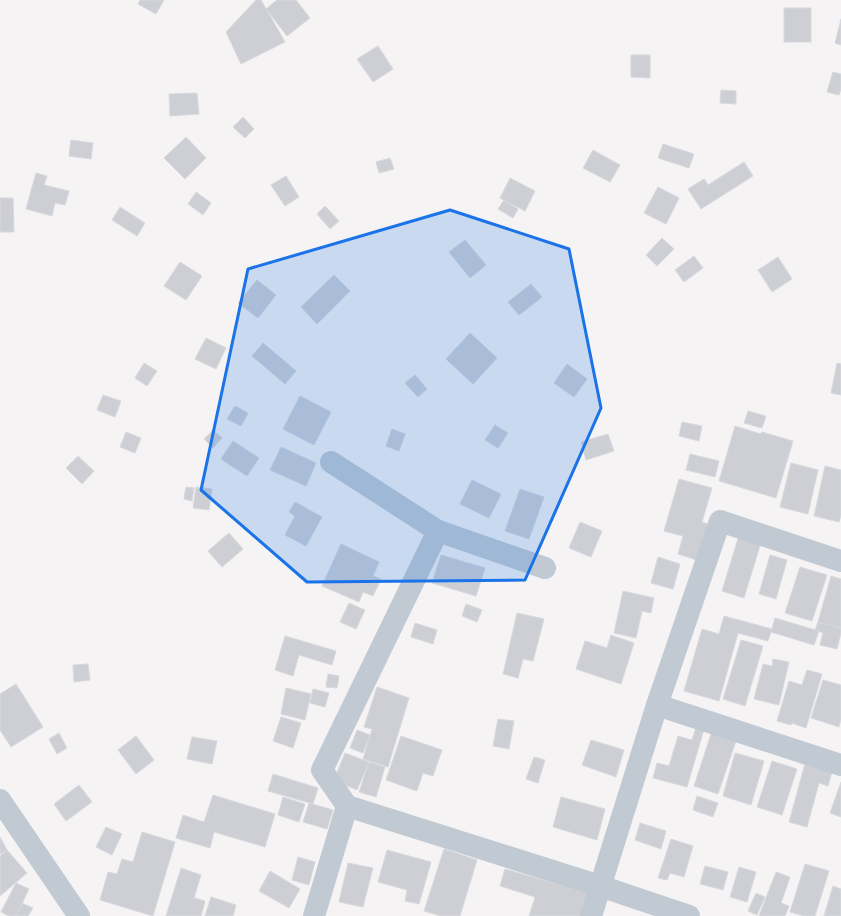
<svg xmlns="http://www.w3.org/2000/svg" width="841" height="916" font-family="Quicksand,sans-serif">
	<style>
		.building { fill: #cdcfd5; stroke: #d7d9de }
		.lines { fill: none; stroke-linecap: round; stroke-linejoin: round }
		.minor { stroke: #c1cad2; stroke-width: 22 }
		.marked { fill: #1a73e8; fill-opacity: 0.2; stroke: #1a73e8; stroke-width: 3; stroke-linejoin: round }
	</style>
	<rect width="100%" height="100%" fill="#f5f3f3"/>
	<g class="building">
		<polygon points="140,0 164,0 156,14 138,4"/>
		<polygon points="256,0 261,0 285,42 241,64 226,32"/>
		<polygon points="277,0 296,0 310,18 287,36 266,9"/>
		<rect x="784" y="8" width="27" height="34"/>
		<polygon points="841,19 841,45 835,43"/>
		<polygon points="378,46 393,69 373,82 357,59"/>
		<polygon points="631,55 650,55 650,78 631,77"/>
		<polygon points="833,72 841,74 841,89 839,95 827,92"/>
		<polygon points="721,90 736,91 736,104 720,103"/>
		<polygon points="197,93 199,114 170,116 169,94"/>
		<polygon points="243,117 254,129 245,138 233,127"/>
		<polygon points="186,137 206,158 185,179 164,158"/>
		<polygon points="71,140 93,143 91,159 69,156"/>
		<polygon points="663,144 694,154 689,168 658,158"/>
		<polygon points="593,150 620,165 610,182 583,168"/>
		<polygon points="390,158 394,169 379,173 376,162"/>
		<polygon points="744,162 753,176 701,209 688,189 704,179 708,185"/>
		<polygon points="36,173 47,176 44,185 69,191 65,205 55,203 52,216 26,209"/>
		<polygon points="286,176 299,197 285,206 271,185"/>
		<polygon points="510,178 535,191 525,211 500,198"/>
		<polygon points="658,187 679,198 666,224 644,213"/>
		<polygon points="196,192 211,203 203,215 188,204"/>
		<polygon points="0,198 13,198 14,232 0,232"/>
		<polygon points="504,200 518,209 513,218 498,209"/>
		<polygon points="325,206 339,221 330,229 317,214"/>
		<polygon points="120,207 145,223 137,236 112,220"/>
		<polygon points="662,238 674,249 657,266 646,255"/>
		<polygon points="465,240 486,265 470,278 449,252"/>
		<polygon points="694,256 703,268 684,282 675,270"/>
		<polygon points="778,257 792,279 772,292 758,270"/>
		<polygon points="180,262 202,276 186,300 164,286"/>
		<polygon points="334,275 350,291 317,324 301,307"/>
		<polygon points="257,280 276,295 258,318 238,303"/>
		<polygon points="531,284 542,297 519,315 508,302"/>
		<polygon points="470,333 497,358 473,384 446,359"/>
		<polygon points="206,338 226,348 216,369 195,359"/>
		<polygon points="263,343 296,371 285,384 252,356"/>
		<polygon points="144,363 157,371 147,386 135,378"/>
		<polygon points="837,363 841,364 841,395 831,393"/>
		<polygon points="567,364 587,379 574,397 554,383"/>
		<polygon points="415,375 427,389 418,397 405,383"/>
		<polygon points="103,395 121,401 115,417 97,410"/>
		<polygon points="300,396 331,412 314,445 283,429"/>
		<polygon points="235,406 248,413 241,426 227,419"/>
		<polygon points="748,411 766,416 762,428 744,423"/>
		<polygon points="682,422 702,426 699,441 679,436"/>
		<polygon points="495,425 508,433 498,448 485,440"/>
		<polygon points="735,426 761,434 762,432 793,441 776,498 719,481"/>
		<polygon points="392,429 405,434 399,451 386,446"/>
		<polygon points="213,430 222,438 213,448 204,439"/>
		<polygon points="126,432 141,438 135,453 120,447"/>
		<polygon points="608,434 614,451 586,460 581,442"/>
		<polygon points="233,441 259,458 247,476 221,459"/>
		<polygon points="281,447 316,463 306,486 270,470"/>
		<polygon points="690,454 719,461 715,477 686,470"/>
		<polygon points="78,456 94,471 82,484 66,468"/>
		<polygon points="791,463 818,470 808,514 780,507"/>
		<polygon points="825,466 841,470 841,515 839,522 814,516"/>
		<polygon points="679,479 712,488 702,522 710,525 700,561 678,554 683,536 664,531"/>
		<polygon points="472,480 501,494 489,518 460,504"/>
		<polygon points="186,487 194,488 192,501 184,499"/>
		<polygon points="196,487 212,489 209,510 193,508"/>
		<polygon points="520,489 544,497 529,539 505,531"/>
		<polygon points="295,502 322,517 306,546 285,535 295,516 289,512"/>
		<polygon points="580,522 602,531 591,557 569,548"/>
		<polygon points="740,532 762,539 744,598 722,591"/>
		<polygon points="229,533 243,549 222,567 208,551"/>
		<polygon points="341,544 379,562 373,576 381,579 373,596 363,592 359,602 322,586"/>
		<polygon points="441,555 485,568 476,596 432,583"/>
		<polygon points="770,555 787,560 776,599 759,594"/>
		<polygon points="658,557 680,564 673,589 651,583"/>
		<polygon points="800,567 827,575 812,621 785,613"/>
		<polygon points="831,576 841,579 841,628 818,622"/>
		<polygon points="623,591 654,598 651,613 642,611 636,638 614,633"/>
		<polygon points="349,603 365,610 356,629 340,622"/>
		<polygon points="466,604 482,610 477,622 462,616"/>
		<polygon points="517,613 544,619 533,661 523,659 518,678 503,674"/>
		<polygon points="724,616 772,629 768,641 738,633 719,701 684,691 702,629 719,634"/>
		<polygon points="775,618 819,631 814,645 771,632"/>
		<polygon points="818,622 841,628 841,633 837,649 820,645 823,633 815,630"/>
		<polygon points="415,623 437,630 433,644 411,637"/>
		<polygon points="611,635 634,643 621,684 576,669 585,641 607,648"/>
		<polygon points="285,636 336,651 332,665 299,655 293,676 275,670"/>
		<polygon points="741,640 763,646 745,706 723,699"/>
		<polygon points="773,659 789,662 779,705 754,699 763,664 772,666"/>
		<polygon points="88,664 90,680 74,682 73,665"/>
		<polygon points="807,670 822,674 806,728 792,723 791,725 777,721 789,681 802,685"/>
		<polygon points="328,674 339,676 337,688 326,687"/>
		<polygon points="823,680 841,685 841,719 839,727 811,718"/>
		<polygon points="16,684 43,727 11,747 0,730 0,694"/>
		<polygon points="377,687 409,698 388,767 363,759 372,729 364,727"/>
		<polygon points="286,688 311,694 305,720 281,714"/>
		<polygon points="313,689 329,693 325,707 310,703"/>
		<polygon points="281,717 301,723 293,748 273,741"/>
		<polygon points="498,719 514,721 509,749 493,746"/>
		<polygon points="697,724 705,726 687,787 653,778 657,763 669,766 678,736 692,740"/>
		<polygon points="357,730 370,735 363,753 350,748"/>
		<polygon points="712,731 737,738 718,794 694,786"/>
		<polygon points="59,733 67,748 57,754 49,739"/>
		<polygon points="136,736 154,760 136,774 118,750"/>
		<polygon points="401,736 442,750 433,776 423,773 417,791 386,780"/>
		<polygon points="192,737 217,741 212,764 187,759"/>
		<polygon points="591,740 624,750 616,777 582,765"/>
		<polygon points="345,753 369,762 357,790 334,780"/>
		<polygon points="735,753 764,761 751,805 723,796"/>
		<polygon points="534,757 545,760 538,783 526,779"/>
		<polygon points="806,760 833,768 828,786 819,783 807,827 789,822"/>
		<polygon points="772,761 797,769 782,815 757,807"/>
		<polygon points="369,762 385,767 376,797 359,792"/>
		<polygon points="273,774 318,788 313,804 268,791"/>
		<polygon points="841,782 841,817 830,813"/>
		<polygon points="79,785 92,802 66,821 54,804"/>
		<polygon points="213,795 275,814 265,847 214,832 210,848 176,838 183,815 204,822"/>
		<polygon points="697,796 718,803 713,817 693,810"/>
		<polygon points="283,797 305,804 299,822 278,815"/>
		<polygon points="561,797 605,809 597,840 553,827"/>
		<polygon points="309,803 333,810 327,829 303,822"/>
		<polygon points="640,823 666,831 661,849 635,840"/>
		<polygon points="106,827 122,834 112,855 96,847"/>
		<polygon points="142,832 175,842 153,916 100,900 108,872 117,874 122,859 133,862"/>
		<polygon points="0,837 7,850 0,854"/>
		<polygon points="671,839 693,846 684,877 670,873 667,880 658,878"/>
		<polygon points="444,849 477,860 460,916 441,916 424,911"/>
		<polygon points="7,850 27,873 0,896 0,856"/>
		<polygon points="387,850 431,862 419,904 405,901 407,890 378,882"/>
		<polygon points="298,857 315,862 309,885 292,880"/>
		<polygon points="348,863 373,868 363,907 339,902"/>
		<polygon points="805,864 829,871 815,916 804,916 790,912"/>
		<polygon points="705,866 728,872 723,890 700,884"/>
		<polygon points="739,867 756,872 747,902 730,897"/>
		<polygon points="181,868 201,875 194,898 205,901 201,916 166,916"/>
		<polygon points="505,869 588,893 581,916 529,916 535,897 500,886"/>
		<polygon points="270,871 300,889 289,908 259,891"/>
		<polygon points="776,872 790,877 781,903 789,906 785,916 759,916"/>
		<polygon points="16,883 29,889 16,916 9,916 1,912"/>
		<polygon points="833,886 841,889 841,916 824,916"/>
		<polygon points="756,893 765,897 757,915 748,911"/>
		<polygon points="211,897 236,905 233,916 205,916"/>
		<polygon points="22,903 33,908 28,916 16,916"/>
	</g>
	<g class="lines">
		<g class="minor">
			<polyline points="331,462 438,531 322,770 347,806 600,886 689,916"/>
			<polyline points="438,531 545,568"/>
			<polyline points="657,705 841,765"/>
			<polyline points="0,800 79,916"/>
			<polyline points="314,916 347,806"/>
			<polyline points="591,916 657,705 720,521 841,561"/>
		</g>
	</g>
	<path class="marked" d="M 450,210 L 569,249 L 601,408 L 525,580 L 307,582 L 201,490 L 248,269 Z"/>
</svg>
